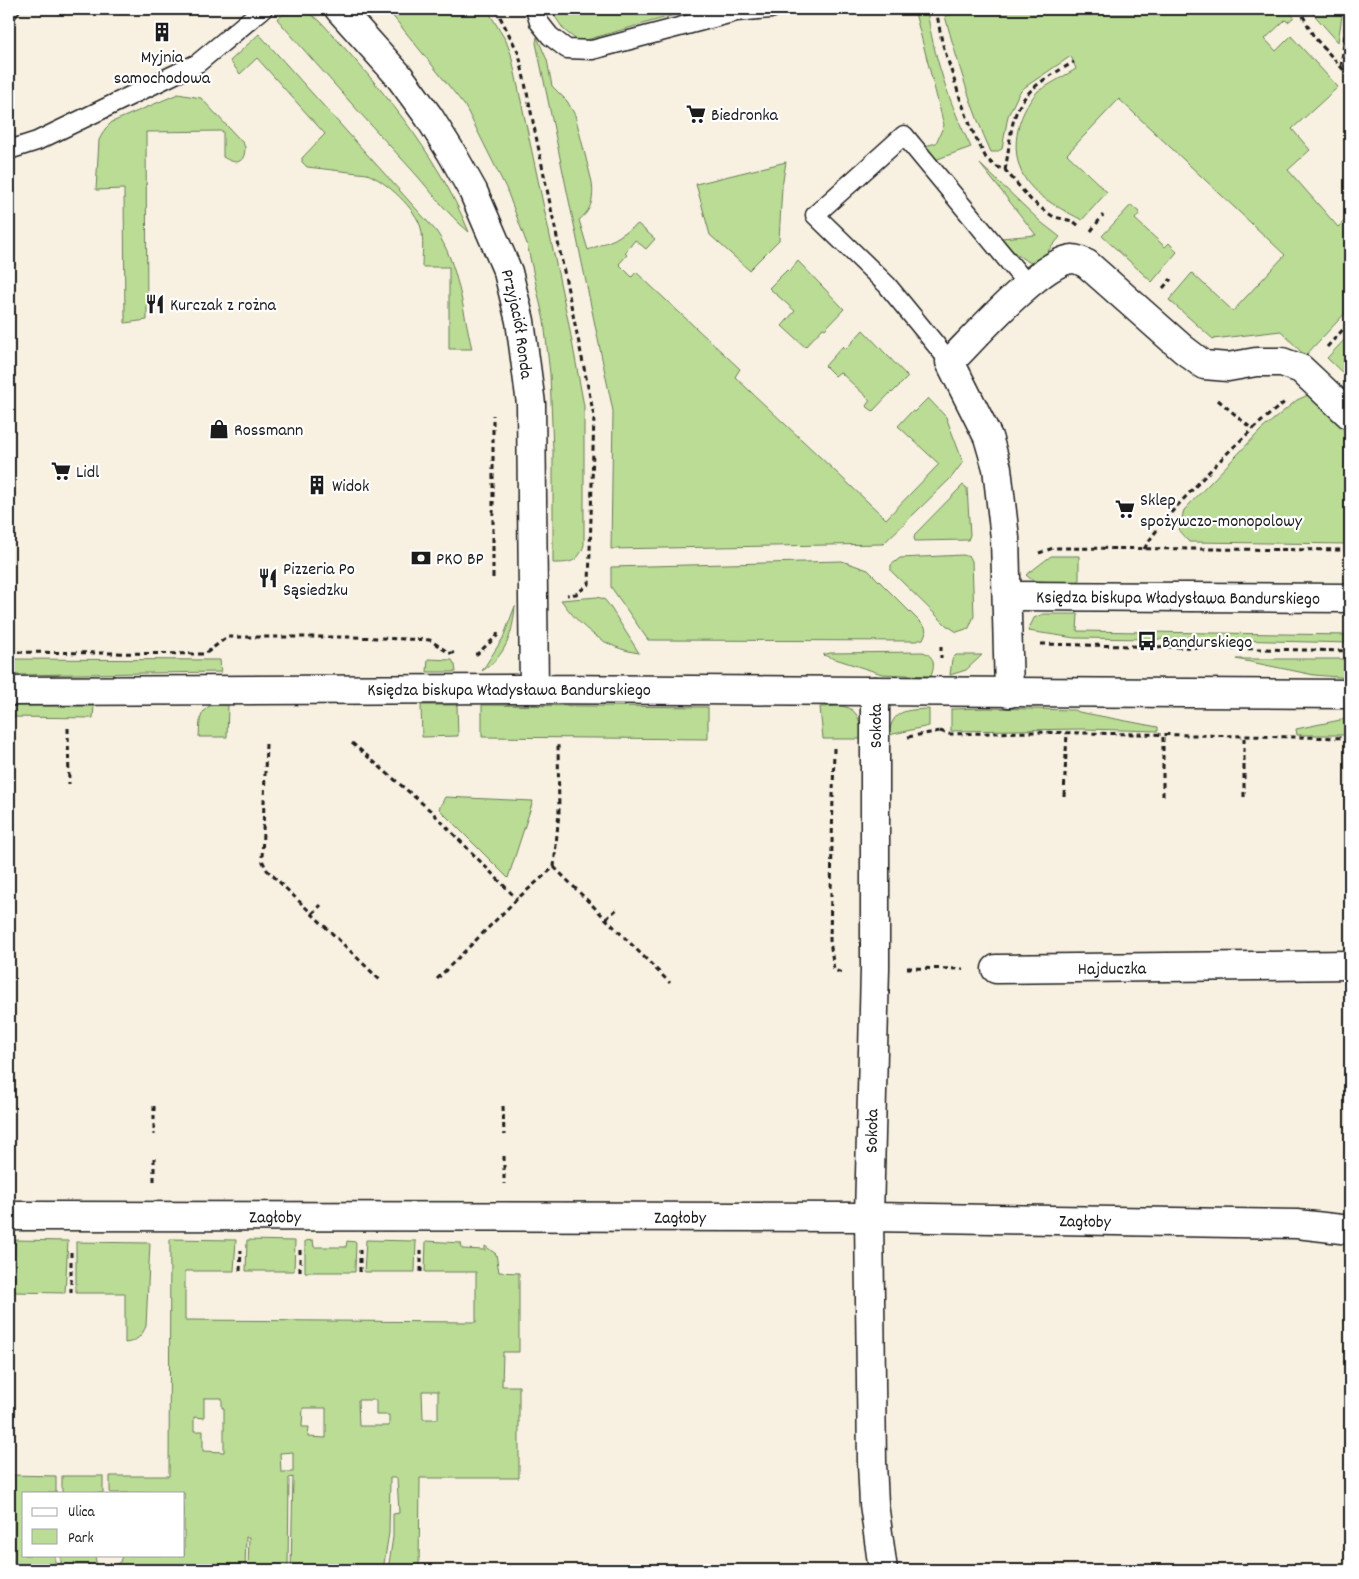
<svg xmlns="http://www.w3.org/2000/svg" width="1359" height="1579" font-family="Dekko,sans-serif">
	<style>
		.green { fill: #badc95; stroke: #6b7c58; fill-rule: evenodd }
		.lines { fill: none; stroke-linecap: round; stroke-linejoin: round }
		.lane-casing { stroke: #1c1c1c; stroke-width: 21 }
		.street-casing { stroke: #1c1c1c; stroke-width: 31 }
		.secondary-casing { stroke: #1c1c1c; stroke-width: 31 }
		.path { stroke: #1c1c1c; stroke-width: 3; stroke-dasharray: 5 4; stroke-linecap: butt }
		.lane { stroke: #fff; stroke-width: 18 }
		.street { stroke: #fff; stroke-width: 28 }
		.secondary { stroke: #fff; stroke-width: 28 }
		.labels { text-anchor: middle; stroke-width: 4.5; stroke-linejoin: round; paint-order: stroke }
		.poi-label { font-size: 18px; fill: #1c1c1c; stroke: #fff; text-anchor: start }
		.street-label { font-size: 18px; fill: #1c1c1c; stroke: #fff }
	</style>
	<rect width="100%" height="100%" fill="#f8f1e2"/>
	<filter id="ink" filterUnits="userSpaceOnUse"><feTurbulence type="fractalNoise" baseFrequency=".02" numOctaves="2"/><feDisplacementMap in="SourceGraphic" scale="10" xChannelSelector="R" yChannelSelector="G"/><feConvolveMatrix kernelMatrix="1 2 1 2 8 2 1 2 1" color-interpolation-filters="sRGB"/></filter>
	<g filter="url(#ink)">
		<g class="green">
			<path d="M 387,9 L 487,9 L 506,41 L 511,54 L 568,320 L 584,406 L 584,545 C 578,563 570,563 553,563 L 553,451 L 550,374 L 544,321 L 527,244 L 506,188 L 465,106 Z"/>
			<polygon points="550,9 696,9 579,42 564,30"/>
			<path d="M 914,9 L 927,9 C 932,52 951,108 971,147 L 935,160 L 925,146 L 936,143 L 944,125 Z"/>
			<path d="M 978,9 L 1286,9 L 1294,17 L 1288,22 L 1285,20 L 1265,39 L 1276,51 L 1291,36 L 1338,87 L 1292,129 L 1310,150 L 1288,170 L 1338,227 L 1350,216 L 1350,308 L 1305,356 L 1281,331 L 1213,339 L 1169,300 L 1192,273 L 1233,311 L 1285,255 L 1119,99 L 1067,154 L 1107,192 L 1082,220 C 1065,211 1040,199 1028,183 C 1007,155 1016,115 1038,91 L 1076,69 L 1071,56 L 1025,87 L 1019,93 L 1008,116 L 1002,149 L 996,152 L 991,152 C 971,108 958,63 945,16 Z"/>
			<polygon points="1309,9 1343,9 1338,42"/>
			<path d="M 298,11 L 310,14 L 320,21 C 379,85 436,151 469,232 C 447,214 431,191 412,170 C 366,120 321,70 277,19 L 284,14 Z"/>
			<path d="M 259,34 L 436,231 C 458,262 463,311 472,349 L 449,349 L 449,267 L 422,267 C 422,255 424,240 421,228 C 416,209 386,181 367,174 L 307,167 L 302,162 L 302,158 L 325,134 L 257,58 L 240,74 L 230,61 Z"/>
			<path d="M 537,37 L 547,60 L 552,86 L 567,101 L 575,115 L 592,182 C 594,198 592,210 579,220 L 588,250 L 615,239 L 638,224 L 655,239 L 646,249 L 635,240 L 625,253 L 627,255 L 619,264 L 632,277 L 636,272 L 740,369 L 735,377 L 886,519 L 939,464 L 898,426 L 912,411 L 914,412 L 928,398 L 946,417 L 963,462 L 951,478 L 883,544 L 611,549 L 613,411 L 536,43 Z"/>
			<path d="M 178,94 L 201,98 L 243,143 L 245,147 C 245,164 236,165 223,157 L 223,131 L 146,132 L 147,320 L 125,323 L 124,189 L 96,190 L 99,140 L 105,129 L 112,122 Z"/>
			<polygon points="786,162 782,187 779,240 749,270 710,235 696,184"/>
			<path d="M 980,164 L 1042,223 L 1060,237 L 1036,265 C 1020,259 1012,251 1001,238 L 1036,235 Z"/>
			<polygon points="1131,205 1140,213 1135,219 1165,247 1169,243 1177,252 1152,282 1102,236"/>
			<polygon points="798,261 844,309 825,329 823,328 805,347 782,326 795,311 769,288 787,270 789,272"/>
			<polygon points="863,330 908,377 892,393 891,392 873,411 866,406 870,400 840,372 835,376 825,366 843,346 846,349"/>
			<polygon points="1350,334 1350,380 1327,358"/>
			<polygon points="1308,395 1317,399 1350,430 1350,544 1189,542 1179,531 1184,510 1261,430 1297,400"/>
			<polygon points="963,485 967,488 970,535 968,540 915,541 914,538 915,534"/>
			<polygon points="963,555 970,557 972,561 974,616 969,628 957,632 946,625 891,571 891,565 900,558"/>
			<path d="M 1051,556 L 1079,556 L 1079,583 L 1036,581 C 1032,580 1029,578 1026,575 Z"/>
			<polygon points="842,561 868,570 925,627 926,632 923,639 916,641 648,640 611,587 611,567"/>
			<path d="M 597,597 L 604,599 L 609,605 L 639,653 C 604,648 581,628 561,600 Z"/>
			<path d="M 515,606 C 513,633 506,656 482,671 L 503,638 Z"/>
			<polygon points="1043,614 1078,614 1077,631 1350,635 1350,643 1231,640 1075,638 1028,631 1034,618"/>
			<path d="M 923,652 C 935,656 935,666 931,676 L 882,674 L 823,655 L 830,653 Z"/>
			<polygon points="956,655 982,655 966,670 950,675 952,659"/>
			<polygon points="9,659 220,660 221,672 9,675"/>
			<polygon points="428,659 452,660 455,665 456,672 427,672"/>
			<polygon points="1236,659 1350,659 1350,678 1314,675"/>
			<path d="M 212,705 L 228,705 L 227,737 L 199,737 C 200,724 198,711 212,705 Z"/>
			<polygon points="421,705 457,705 458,736 422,737"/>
			<polygon points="482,705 708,707 708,739 482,737"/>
			<polygon points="9,706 94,706 93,718 9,717"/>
			<path d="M 841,706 C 859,708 861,723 862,739 L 823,739 L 820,707 Z"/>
			<polygon points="988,708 1075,710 1079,712 1158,727 1158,731 1083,729 951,731 951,709"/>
			<path d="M 929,709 L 929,726 L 889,735 C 892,709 907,710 929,709 Z"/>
			<polygon points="1350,718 1350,735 1297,735 1296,729"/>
			<polygon points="445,797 533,801 508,878 439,809"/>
			<path d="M 170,1239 L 236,1240 L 234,1271 L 185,1271 L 185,1320 L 476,1322 L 476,1272 L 425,1272 L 426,1241 L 461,1243 L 462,1249 L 485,1250 L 485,1246 L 496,1254 L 499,1272 L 519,1273 L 519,1352 L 503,1352 L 502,1386 L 519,1386 L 519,1478 L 420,1478 L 419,1570 L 388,1570 L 393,1537 L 393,1514 L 399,1513 L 397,1478 L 390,1478 L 389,1533 L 383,1570 L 291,1570 L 293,1477 L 289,1478 L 288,1570 L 248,1570 L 249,1537 L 246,1537 L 245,1570 L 106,1570 L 120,1562 L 122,1555 L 184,1555 L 184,1493 L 110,1493 L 110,1476 L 169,1476 ZM 422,1391 L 438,1391 L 438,1419 L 423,1419 ZM 204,1398 L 222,1398 L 222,1408 L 224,1408 L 224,1452 L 203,1451 L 203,1431 L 194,1431 L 194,1417 L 204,1418 ZM 358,1400 L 376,1400 L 376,1415 L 389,1415 L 389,1426 L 359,1426 ZM 303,1408 L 326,1408 L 326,1438 L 308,1437 L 309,1427 L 302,1427 ZM 293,1452 L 293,1472 L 281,1472 L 280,1453 Z"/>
			<polygon points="15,1240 68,1241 65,1293 14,1292"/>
			<polygon points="247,1240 295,1241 294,1271 246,1271"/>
			<polygon points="313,1240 314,1247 346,1247 347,1241 356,1242 355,1272 305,1272 305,1241"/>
			<polygon points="366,1240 416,1241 415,1272 364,1272"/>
			<path d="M 76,1242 L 150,1243 L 146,1326 C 142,1336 136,1342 125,1343 L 125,1293 L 76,1293 Z"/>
			<polygon points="9,1475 56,1476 56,1493 24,1493 24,1555 55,1555 55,1570 9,1570"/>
			<rect x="62" y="1476" width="41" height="17"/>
			<polygon points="61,1555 95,1555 96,1562 101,1570 61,1570"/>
		</g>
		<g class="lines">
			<defs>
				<g id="lane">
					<polyline points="535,9 539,22 550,36 567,49 592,50 736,12 771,9"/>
					<polyline points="9,10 10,9"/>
					<polyline points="9,150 37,141 198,63 263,9"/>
					<polyline points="950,362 887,285 815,215 904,135 1027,284"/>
				</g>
				<g id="street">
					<path id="s1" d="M 1007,596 L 1350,598"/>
					<polyline points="9,691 534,689"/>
					<polyline points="875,691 875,968 869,1217 872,1463 874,1504 883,1570"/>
					<path d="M 1009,693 L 1005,538 L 997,468 L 988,437 L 950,362 C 974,338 1041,261 1073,259 C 1077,259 1083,262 1087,264 L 1183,349 L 1204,365 L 1228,367 L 1256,362 L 1282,362 L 1301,369 L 1350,415"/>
					<path id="s2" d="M 996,969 L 1350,965"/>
					<path id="s3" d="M 9,1216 L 869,1217 L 1297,1224 L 1350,1230"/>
				</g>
				<g id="secondary">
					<path id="s4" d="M 339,9 L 399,76 L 429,117 L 451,152 L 473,191 L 508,272 L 520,321 L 531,404 L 534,689 L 1350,694"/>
				</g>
			</defs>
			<use href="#lane" class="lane-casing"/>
			<use href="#street" class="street-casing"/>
			<use href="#secondary" class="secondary-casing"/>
			<g class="path">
				<polyline points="496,9 519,54 594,416 589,584 576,594 567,595"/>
				<polyline points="936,9 942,42 960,98 972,130 986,158 995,166 1005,170 1031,200 1046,212 1054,217 1073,221 1079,226"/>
				<polyline points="1297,9 1302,14 1314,37 1350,77"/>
				<polyline points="1341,67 1348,9"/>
				<path d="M 1005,170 C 1008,156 1009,142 1012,127 C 1019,91 1044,79 1074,62"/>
				<polyline points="1091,231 1103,215"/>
				<polyline points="1163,288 1171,279"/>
				<polyline points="1327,347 1350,322"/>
				<polyline points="1218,400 1252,429"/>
				<path d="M 1144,549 C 1158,526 1175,508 1193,489 C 1222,457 1252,428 1286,401"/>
				<polyline points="1039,553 1053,548 1350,550"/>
				<polyline points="493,578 493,415"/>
				<polyline points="1041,644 1350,651"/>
				<polyline points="941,646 941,658"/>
				<polyline points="9,652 205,654 227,637 352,637 430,640 449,653 456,653"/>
				<polyline points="475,654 477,654 497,636 498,629"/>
				<polyline points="68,728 69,784"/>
				<polyline points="940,731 949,734 1032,732 1350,738"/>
				<polyline points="908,737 940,731 940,730"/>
				<polyline points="352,743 431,811 517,899"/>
				<polyline points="266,744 262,860 267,870 381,981"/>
				<polyline points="834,748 830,940 834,970 842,973"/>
				<polyline points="9,755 10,727"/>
				<polyline points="1064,796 1067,732"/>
				<polyline points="1163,796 1163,735"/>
				<polyline points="1244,797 1244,736"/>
				<polyline points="554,867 670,983"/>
				<polyline points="312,914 321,905"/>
				<polyline points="606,919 617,909"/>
				<polyline points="907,968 963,969"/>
				<polyline points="437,979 517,899 554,867 559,812 558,745"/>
				<polyline points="154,1106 154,1135"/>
				<polyline points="503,1106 504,1135"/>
				<polyline points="504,1156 504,1184"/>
				<polyline points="154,1158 154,1183"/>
				<polyline points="240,1271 241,1250"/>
				<polyline points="300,1272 300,1250"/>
				<polyline points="360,1272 360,1250"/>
				<polyline points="421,1272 421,1250"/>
				<polyline points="11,1292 11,1249"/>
				<polyline points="71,1293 71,1249"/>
			</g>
			<use href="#lane" class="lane"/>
			<use href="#street" class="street"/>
			<use href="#secondary" class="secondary"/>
		</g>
	</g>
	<defs>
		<symbol id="building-bare" viewBox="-9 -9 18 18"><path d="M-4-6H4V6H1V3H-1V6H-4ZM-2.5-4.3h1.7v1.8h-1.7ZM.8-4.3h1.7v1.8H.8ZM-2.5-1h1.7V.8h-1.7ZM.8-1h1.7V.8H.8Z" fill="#1c1c1c" stroke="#fff" stroke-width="2.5" paint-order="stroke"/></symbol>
		<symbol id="supermarket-bare" viewBox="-9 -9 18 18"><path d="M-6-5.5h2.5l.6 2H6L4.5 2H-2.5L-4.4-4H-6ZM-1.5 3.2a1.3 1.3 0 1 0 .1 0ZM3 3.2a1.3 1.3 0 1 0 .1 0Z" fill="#1c1c1c" stroke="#fff" stroke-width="2.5" paint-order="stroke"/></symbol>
		<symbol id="restaurant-bare" viewBox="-9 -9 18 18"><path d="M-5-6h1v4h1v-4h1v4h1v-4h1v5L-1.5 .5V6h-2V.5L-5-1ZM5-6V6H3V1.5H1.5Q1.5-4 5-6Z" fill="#1c1c1c" stroke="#fff" stroke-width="2.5" paint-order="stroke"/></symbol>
		<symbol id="shop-bare" viewBox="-9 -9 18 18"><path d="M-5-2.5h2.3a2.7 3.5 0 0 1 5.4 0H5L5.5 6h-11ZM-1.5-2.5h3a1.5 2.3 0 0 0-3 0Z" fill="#1c1c1c" stroke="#fff" stroke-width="2.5" paint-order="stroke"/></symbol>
		<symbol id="bank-bare" viewBox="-9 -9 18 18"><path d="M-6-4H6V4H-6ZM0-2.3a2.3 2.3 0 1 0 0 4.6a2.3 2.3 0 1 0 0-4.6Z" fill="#1c1c1c" stroke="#fff" stroke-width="2.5" paint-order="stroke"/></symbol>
		<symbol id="bus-bare" viewBox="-9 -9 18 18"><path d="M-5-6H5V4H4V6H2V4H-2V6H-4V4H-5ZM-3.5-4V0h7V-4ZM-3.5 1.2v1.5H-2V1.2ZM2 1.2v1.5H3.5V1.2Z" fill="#1c1c1c" stroke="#fff" stroke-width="2.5" paint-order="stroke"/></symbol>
	</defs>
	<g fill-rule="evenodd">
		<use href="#building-bare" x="148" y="18" width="28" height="28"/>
		<use href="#supermarket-bare" x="682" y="100" width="28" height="28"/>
		<use href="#restaurant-bare" x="141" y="290" width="28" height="28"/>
		<use href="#shop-bare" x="205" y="415" width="28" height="28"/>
		<use href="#supermarket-bare" x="47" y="457" width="28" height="28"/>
		<use href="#building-bare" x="303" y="471" width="28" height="28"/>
		<use href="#supermarket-bare" x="1111" y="495" width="28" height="28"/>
		<use href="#bank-bare" x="407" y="544" width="28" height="28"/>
		<use href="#restaurant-bare" x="254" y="564" width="28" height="28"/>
		<use href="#bus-bare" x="1133" y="627" width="28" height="28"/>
	</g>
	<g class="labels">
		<g class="poi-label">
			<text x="162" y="62" text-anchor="middle">Myjnia<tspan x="162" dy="21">samochodowa</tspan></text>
			<text x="711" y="120">Biedronka</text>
			<text x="170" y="310">Kurczak z rożna</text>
			<text x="234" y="435">Rossmann</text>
			<text x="76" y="477">Lidl</text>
			<text x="332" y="491">Widok</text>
			<text x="1140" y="505">Sklep<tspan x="1140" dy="21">spożywczo-monopolowy</tspan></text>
			<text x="436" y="564">PKO BP</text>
			<text x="283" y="574">Pizzeria Po<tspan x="283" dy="21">Sąsiedzku</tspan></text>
			<text x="1162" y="647">Bandurskiego</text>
		</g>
		<g class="street-label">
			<text dy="6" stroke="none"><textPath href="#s4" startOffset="368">Przyjaciół Ronda</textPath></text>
			<text dy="6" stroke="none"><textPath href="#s1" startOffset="171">Księdza biskupa Władysława Bandurskiego</textPath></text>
			<text x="509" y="695">Księdza biskupa Władysława Bandurskiego</text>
			<text transform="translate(875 726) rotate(-90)" y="6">Sokoła</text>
			<text dy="6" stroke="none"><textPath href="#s2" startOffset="116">Hajduczka</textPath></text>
			<text transform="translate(871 1131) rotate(-89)" y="6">Sokoła</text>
			<text dy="6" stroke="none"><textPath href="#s3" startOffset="266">Zagłoby</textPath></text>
			<text dy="6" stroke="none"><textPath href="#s3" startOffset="671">Zagłoby</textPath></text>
			<text dy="6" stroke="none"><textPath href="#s3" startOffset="1076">Zagłoby</textPath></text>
		</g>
	</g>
	<rect width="1359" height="1579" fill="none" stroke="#fff" stroke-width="30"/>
	<rect x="15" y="15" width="1329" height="1549" fill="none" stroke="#1c1c1c" stroke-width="2" filter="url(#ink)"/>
	<rect x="22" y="1492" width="162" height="65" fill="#ffffff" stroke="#a4a4a4"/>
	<rect x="32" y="1508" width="25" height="8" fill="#ffffff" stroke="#a4a4a4"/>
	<text x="68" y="1516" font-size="15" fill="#1c1c1c">Ulica</text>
	<rect x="32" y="1529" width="25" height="15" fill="#badc95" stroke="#a4a4a4"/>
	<text x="68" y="1542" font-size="15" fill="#1c1c1c">Park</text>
</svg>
